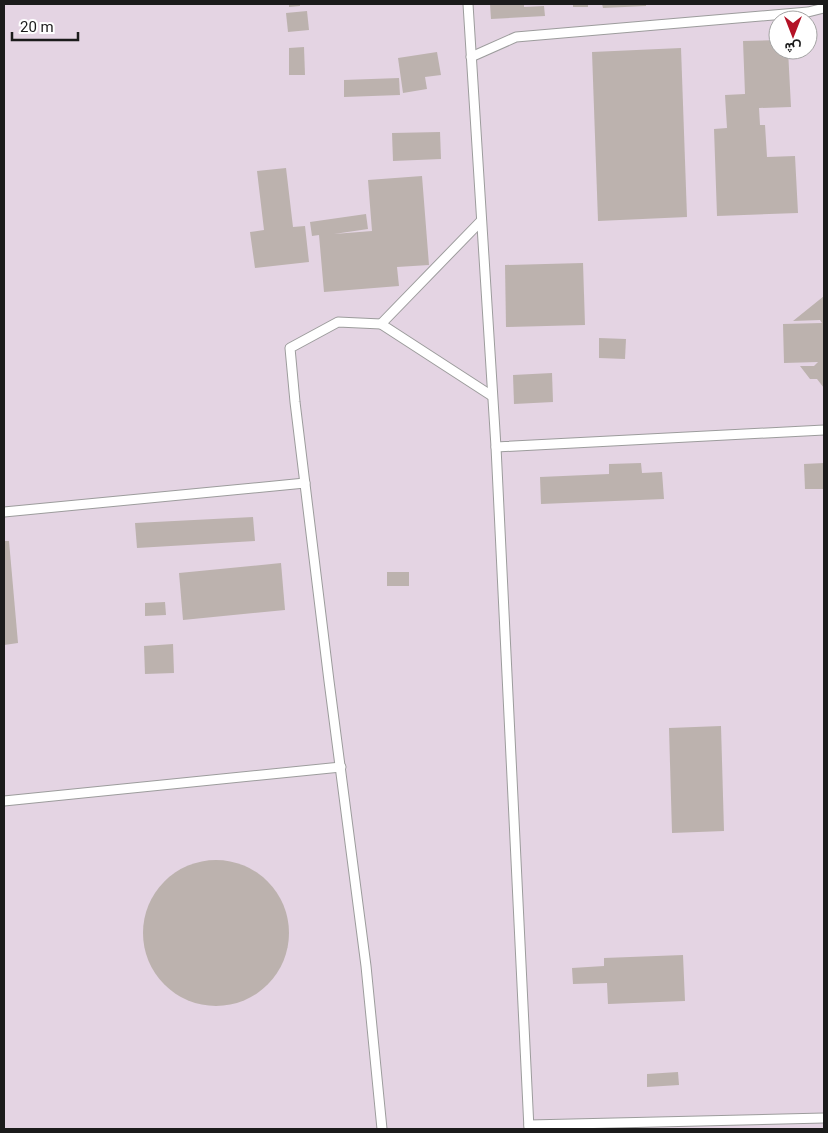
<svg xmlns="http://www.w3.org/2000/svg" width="828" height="1133" font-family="Roboto,Vazirmatn,sans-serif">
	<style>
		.industrial { fill: #e4d4e3; fill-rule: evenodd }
		.building { fill: #bcb2ae }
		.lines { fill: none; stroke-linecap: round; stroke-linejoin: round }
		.lane-casing { stroke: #9c9c9c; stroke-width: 11 }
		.lane { stroke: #fff; stroke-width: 9 }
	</style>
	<rect width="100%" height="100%" fill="#ece7e1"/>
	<path class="industrial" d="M 4,4 L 824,4 L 824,1129 L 4,1129 ZM 778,20 L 808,20 L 808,50 L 778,50 Z"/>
	<g class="building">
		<polygon points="289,4 300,4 300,6 289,7"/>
		<polygon points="490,4 524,4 524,7 544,6 545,16 491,19"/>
		<rect x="573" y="4" width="15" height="3"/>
		<polygon points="602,4 646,4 646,6 603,8"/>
		<polygon points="307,11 309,30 288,32 286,13"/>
		<polygon points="778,40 778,50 788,50 791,107 759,108 760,125 765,125 767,157 795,156 798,213 717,216 714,129 727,128 725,95 745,94 743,41"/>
		<polygon points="304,47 305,75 289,75 289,48"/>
		<polygon points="681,48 687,217 598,221 592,52"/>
		<polygon points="437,52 441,75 425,77 427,89 403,93 398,58"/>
		<polygon points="399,78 400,95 344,97 344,80"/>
		<polygon points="440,132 441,159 393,161 392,133"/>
		<polygon points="286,168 293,227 305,226 309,262 255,268 250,232 264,230 257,171"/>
		<polygon points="422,176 429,265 397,267 399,286 324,292 319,235 312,236 310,222 366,214 368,229 334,234 372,231 368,180"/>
		<polygon points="583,263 585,325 506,327 505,265"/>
		<polygon points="824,296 824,388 817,379 810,379 800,366 814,366 818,362 784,363 783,324 822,323 820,320 793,321"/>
		<polygon points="599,338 626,339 625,359 599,358"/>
		<polygon points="552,373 553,402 514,404 513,375"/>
		<polygon points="641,463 642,473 662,472 664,499 541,504 540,477 609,474 609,464"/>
		<polygon points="824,463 824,489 805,489 804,464"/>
		<polygon points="253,517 255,541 137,548 135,523"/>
		<polygon points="4,541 9,541 18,643 4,645"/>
		<polygon points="281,563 285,610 183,620 179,573"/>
		<rect x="387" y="572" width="22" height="14"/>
		<polygon points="165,602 166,615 145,616 145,603"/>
		<polygon points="173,644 174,673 145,674 144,646"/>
		<polygon points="721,726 724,831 672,833 669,728"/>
		<circle cx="216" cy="933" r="73"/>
		<polygon points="683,955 685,1001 608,1004 607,983 573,984 572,968 604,966 604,958"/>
		<polygon points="678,1072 679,1085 647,1087 647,1074"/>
	</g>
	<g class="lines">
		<defs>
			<g id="lane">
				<polyline points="468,4 496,447 529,1129"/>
				<polyline points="471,57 516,37 808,12 824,8"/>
				<polyline points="481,221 381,324 492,396"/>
				<polyline points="381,324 338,322 290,348 295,402 329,681 366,966 382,1129"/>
				<polyline points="496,447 824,430"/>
				<polyline points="4,512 305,483"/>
				<polyline points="4,801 341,767"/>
				<polyline points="529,1125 824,1118"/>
			</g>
		</defs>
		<use href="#lane" class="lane-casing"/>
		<use href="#lane" class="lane"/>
	</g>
	<rect width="828" height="1133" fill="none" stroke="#1b1b1b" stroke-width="10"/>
	<g transform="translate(793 35) rotate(180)"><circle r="24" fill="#ffffff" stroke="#a4a4a4"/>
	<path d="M0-4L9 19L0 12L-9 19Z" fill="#b41226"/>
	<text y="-8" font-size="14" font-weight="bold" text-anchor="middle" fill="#1b1b1b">ش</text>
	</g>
	<path d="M12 32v8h66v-8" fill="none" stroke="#1b1b1b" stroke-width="2.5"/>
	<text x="20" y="32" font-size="15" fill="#1b1b1b" stroke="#ffffff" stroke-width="4" paint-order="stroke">20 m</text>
</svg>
